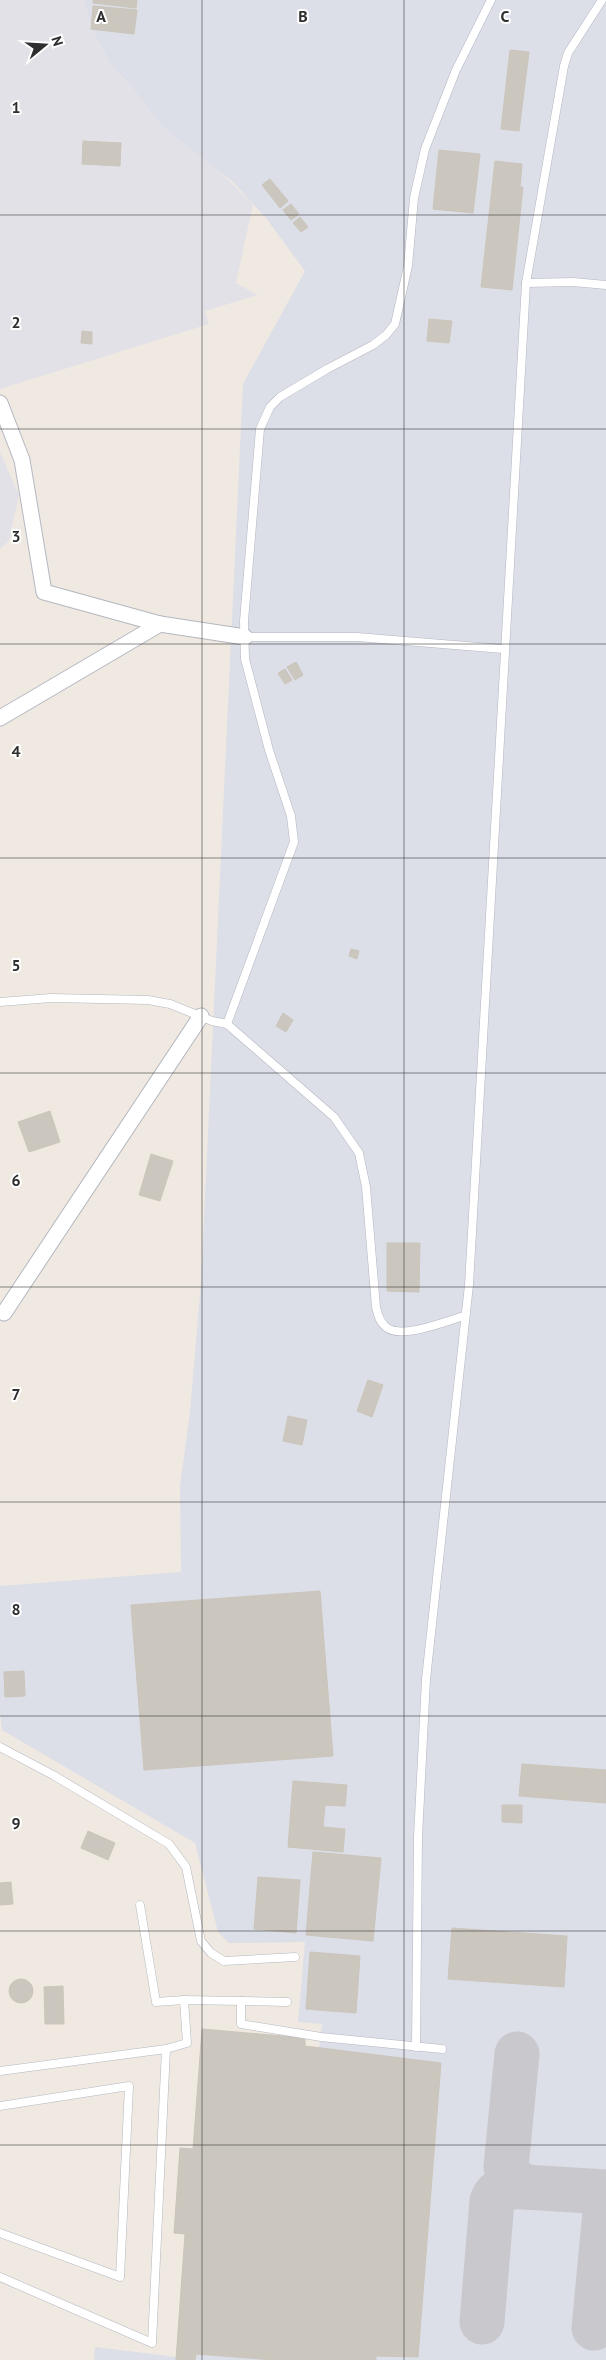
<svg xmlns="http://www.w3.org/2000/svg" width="606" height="2360" font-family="'PT Sans',sans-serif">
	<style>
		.industrial { fill: #e3e1e8 }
		.airport { fill: #dcdee8 }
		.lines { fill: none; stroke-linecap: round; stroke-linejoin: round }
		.taxiway { stroke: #c9c8cc; stroke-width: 45 }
		.building { fill: #cbc7bf; stroke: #cbc5ba }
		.service-casing { stroke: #b4b7c1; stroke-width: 9 }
		.minor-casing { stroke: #b4b7c1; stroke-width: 17 }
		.service { stroke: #fff; stroke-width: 8 }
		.minor { stroke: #fff; stroke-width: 15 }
		.grid { fill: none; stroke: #2e2e2e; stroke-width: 1; stroke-opacity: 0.55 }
		.grid-label { font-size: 16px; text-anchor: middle; font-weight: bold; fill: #2e2e2e; stroke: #fff; stroke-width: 4; stroke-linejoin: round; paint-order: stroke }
	</style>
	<rect width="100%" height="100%" fill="#efe9e1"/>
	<g class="industrial">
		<polygon points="0,0 83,0 121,76 253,204 236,283 258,295 205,311 209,324 0,389"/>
		<polygon points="0,452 19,495 9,541 0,549"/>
	</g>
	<polygon class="airport" points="84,0 606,0 606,2360 94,2360 95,2347 176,2357 185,2234 174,2233 180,2148 193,2149 202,2029 305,2038 305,2046 319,2048 322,2024 298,2022 305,1942 229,1943 218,1932 195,1843 2,1730 0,1713 0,1586 181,1572 180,1486 190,1412 201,1283 243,384 305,271 266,218 233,182 161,125 137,93 111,64 92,28"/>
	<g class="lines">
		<g class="taxiway">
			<polyline points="525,2187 606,2192"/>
			<path d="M 482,2322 L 492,2201 C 497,2187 512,2186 525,2187 L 511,2178 L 506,2167 L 517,2054"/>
			<polyline points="594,2328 606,2202"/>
		</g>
	</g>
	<g class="building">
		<polygon points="93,0 137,0 136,8 93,3"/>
		<polygon points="93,6 137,10 134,34 91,29"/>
		<polygon points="510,50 529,52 519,131 501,129"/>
		<polygon points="83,141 121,143 120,166 82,164"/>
		<polygon points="439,150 480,154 473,213 433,209"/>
		<polygon points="495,161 522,164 520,187 523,187 512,290 481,287"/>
		<polygon points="270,179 288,201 280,208 262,185"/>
		<polygon points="291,204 299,214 291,220 283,210"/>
		<polygon points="300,217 308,227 301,232 293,223"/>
		<polygon points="429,319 452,321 449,343 427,341"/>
		<polygon points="82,331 92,332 92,344 81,343"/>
		<polygon points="296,662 303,675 295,680 287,667"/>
		<polygon points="285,669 292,680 285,684 278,673"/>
		<polygon points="351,949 359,951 357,959 349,956"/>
		<polygon points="283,1013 293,1020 286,1032 276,1026"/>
		<polygon points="50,1111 60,1142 29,1152 18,1122"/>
		<polygon points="151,1154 173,1161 160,1201 139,1195"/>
		<polygon points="387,1243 420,1243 419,1292 387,1291"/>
		<polygon points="368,1380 383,1385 372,1417 357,1411"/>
		<polygon points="288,1416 307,1420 302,1445 283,1441"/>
		<polygon points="320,1591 333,1756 144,1770 131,1605"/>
		<polygon points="24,1671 25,1696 5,1697 4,1672"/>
		<polygon points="522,1764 606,1770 606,1803 519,1796"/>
		<polygon points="293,1781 347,1785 345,1806 325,1805 323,1827 345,1829 343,1852 288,1847"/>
		<polygon points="502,1805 522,1805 522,1823 502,1822"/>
		<polygon points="88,1831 115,1843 108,1860 81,1848"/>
		<polygon points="313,1852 381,1858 373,1941 306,1935"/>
		<polygon points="258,1877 300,1880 296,1933 254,1929"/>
		<polygon points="11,1882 13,1904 0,1905 0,1883"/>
		<polygon points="452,1928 567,1936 564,1987 448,1979"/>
		<polygon points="310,1952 360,1956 356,2013 306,2009"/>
		<circle cx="21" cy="1991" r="12"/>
		<polygon points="63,1986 64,2024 45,2024 44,1987"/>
		<polygon points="202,2029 305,2038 305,2046 441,2063 418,2357 376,2356 376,2360 274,2360 196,2354 195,2360 176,2360 185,2234 174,2233 180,2148 193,2149"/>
	</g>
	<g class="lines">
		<defs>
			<g id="service">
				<polyline points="526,283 564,66 568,53 602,0"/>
				<polyline points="245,637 357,637 503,649"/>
				<polyline points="0,1002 51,998 148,1000 170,1004 212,1021 227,1024"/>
				<path d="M 464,1316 C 446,1321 401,1340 386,1327 C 379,1322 378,1314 376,1307 L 366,1187 L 359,1153 L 334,1117 L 227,1024 L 294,842 L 291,816 L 269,750 L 245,659 L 244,621 L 260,429 L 270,407 L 280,397 L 327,369 L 373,345 L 386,335 L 395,324 L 408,266 L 414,198 L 425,149 L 456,70 L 491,0"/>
				<polyline points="0,1747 53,1775 169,1844 186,1867 201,1941 211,1953 224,1961 295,1957"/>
				<polyline points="140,1905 156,2002 184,2000"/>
				<polyline points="241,2001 287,2002"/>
				<polyline points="416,2047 418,1837 426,1679 469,1285 526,283 573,282 606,285"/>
				<polyline points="166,2049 187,2043 184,2000 241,2001 241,2024 321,2037 442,2049"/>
				<polyline points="0,2071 166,2049 152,2343 0,2277"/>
				<polyline points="0,2106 129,2086 120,2277 0,2233"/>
			</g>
			<g id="minor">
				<polyline points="0,403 22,460 44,592 160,624"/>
				<polyline points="0,718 160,624 245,637"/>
				<polyline points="4,1313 201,1016"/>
			</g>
		</defs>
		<use href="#service" class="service-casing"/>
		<use href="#minor" class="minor-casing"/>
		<use href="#service" class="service"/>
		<use href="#minor" class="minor"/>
	</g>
	<path class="grid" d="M 202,0 L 202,2360M 404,0 L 404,2360M 0,215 L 606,215M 0,429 L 606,429M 0,644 L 606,644M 0,858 L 606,858M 0,1073 L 606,1073M 0,1287 L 606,1287M 0,1502 L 606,1502M 0,1716 L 606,1716M 0,1931 L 606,1931M 0,2145 L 606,2145"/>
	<g class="grid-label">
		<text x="101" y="22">A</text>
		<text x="303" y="22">B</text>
		<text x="505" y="22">C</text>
		<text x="16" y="113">1</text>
		<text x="16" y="328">2</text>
		<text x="16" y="542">3</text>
		<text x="16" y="757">4</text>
		<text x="16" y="971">5</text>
		<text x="16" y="1186">6</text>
		<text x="16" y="1400">7</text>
		<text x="16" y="1615">8</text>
		<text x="16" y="1829">9</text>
	</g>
	<g transform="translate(45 45) rotate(72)" stroke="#ffffff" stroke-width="4" paint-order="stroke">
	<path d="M0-4L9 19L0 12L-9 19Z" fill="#2e2e2e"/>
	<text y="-8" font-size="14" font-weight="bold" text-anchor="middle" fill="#2e2e2e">N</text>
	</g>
</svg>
